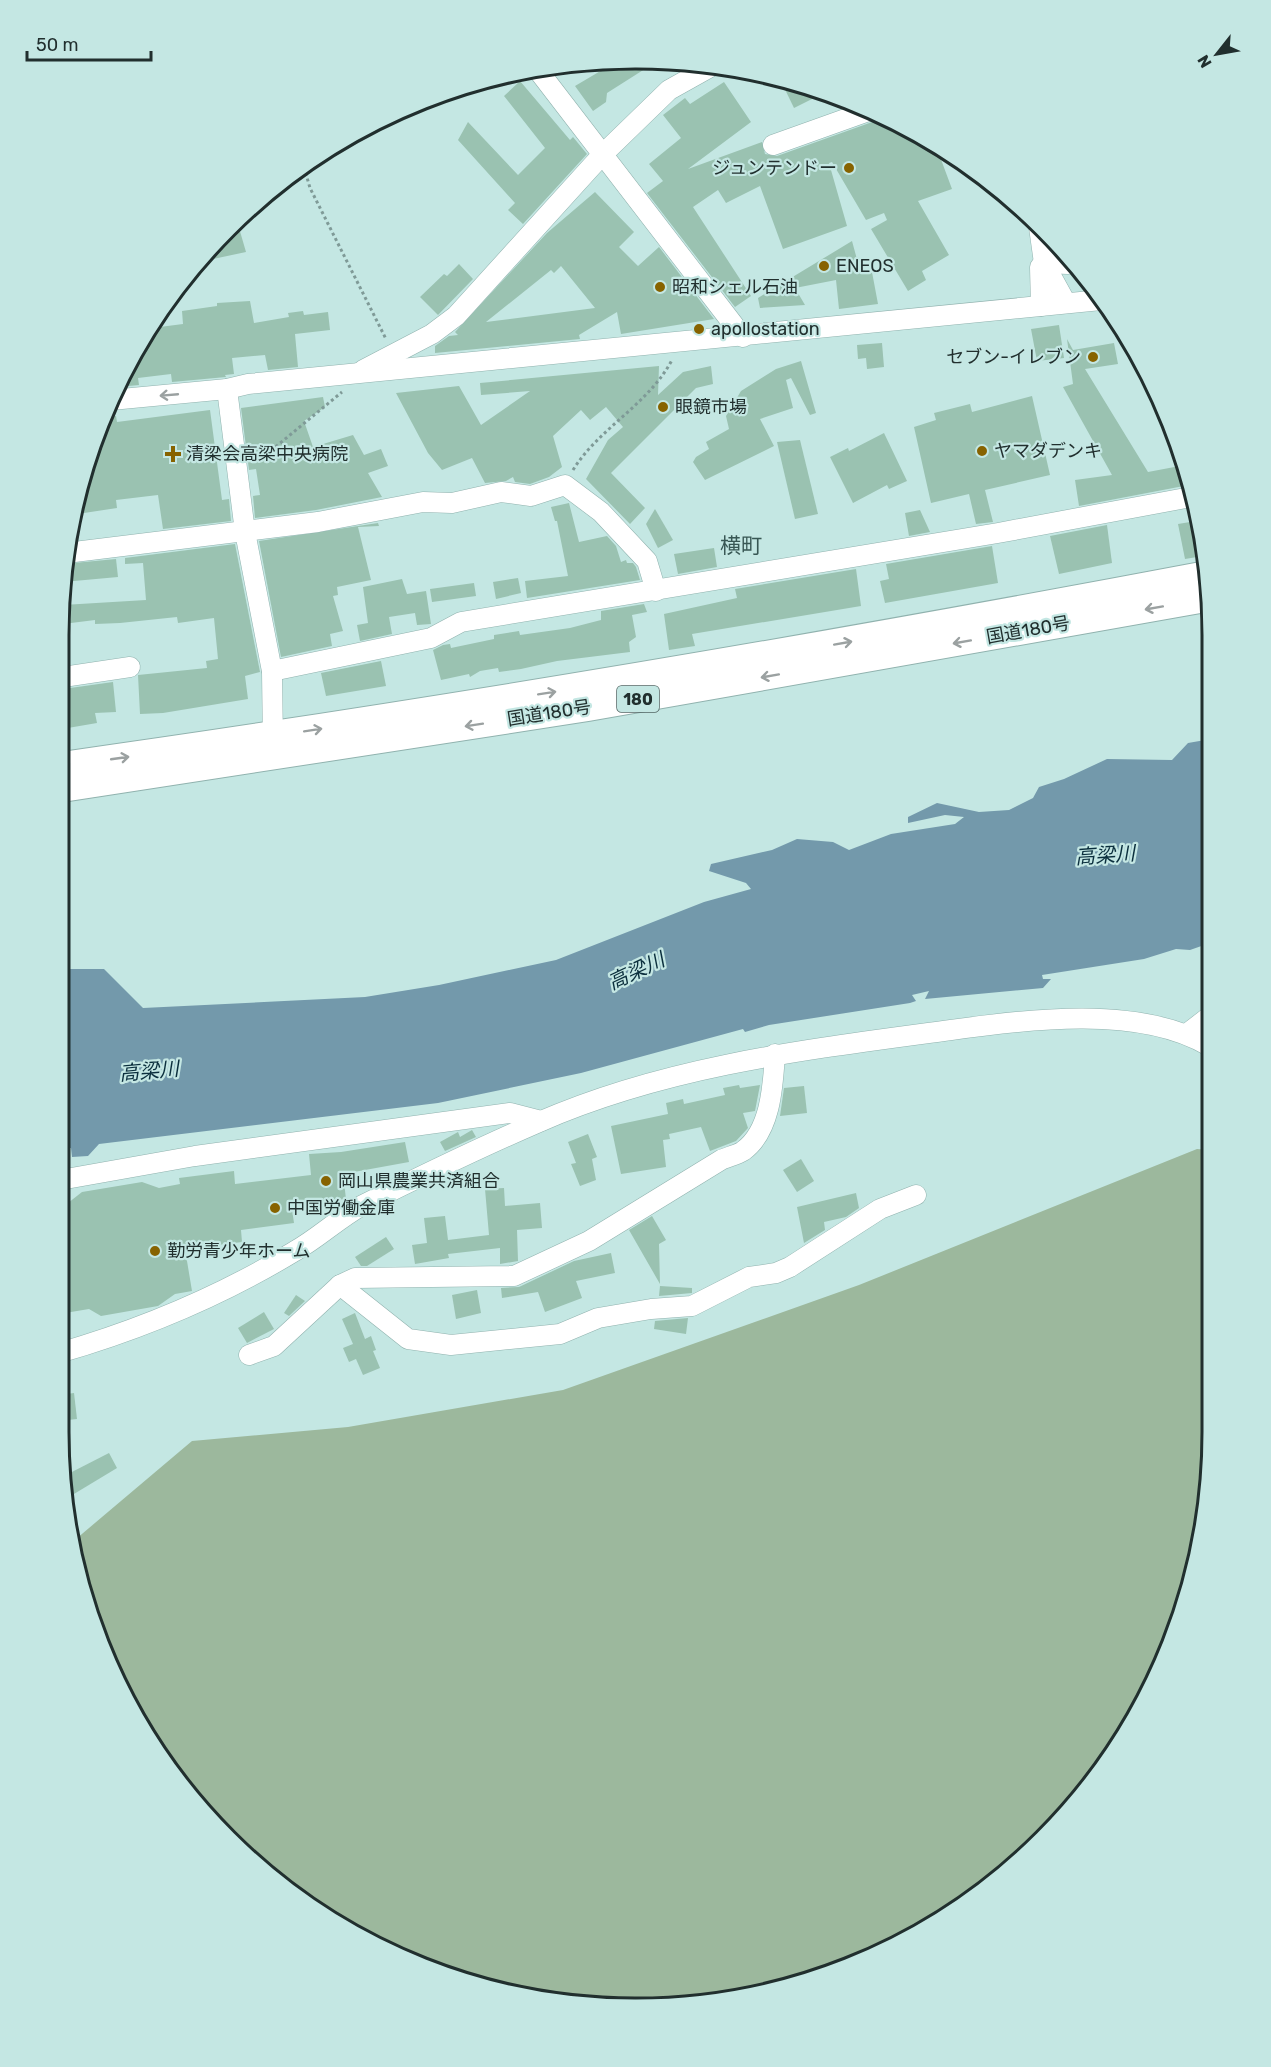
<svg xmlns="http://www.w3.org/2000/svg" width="1271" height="2067" font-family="Rubik,'Noto Sans JP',sans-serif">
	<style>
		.forest { fill: #9cb89d }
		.water { fill: #7399ab }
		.building { fill: #9ac2b1; fill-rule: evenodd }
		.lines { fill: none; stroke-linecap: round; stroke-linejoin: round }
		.minor-casing { stroke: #90b2ae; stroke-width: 21 }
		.highway-casing { stroke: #90b2ae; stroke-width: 30 }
		.path { stroke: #7f9a97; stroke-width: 3; stroke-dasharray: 3 3; stroke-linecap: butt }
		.minor { stroke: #fff; stroke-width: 20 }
		.highway { stroke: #fff; stroke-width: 28 }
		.oneway { stroke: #9ba1a1 }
		.poi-dot { fill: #876300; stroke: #c4e7e3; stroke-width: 2 }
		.labels { text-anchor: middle; stroke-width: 4.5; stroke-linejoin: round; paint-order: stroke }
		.shield { fill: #c4e7e3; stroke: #526664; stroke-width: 1.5 }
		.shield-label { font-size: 16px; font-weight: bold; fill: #212f2e }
		.poi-label { font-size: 18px; fill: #212f2e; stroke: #c4e7e3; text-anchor: start }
		.street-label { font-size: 18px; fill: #212f2e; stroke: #c4e7e3 }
		.water-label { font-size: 20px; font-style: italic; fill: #0b2f3d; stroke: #c4e7e3 }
		.quarter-label { font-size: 21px; fill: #385754; stroke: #c4e7e3 }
		.rim { fill: none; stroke: #212f2e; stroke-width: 3 }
	</style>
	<rect width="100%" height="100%" fill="#c4e7e3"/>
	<polygon class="forest" points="1197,1149 1209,1150 1208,1506 1169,1652 1093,1782 986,1889 821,1978 635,2008 450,1978 285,1889 178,1782 89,1617 76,1539 192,1441 348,1427 563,1390 859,1285"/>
	<polygon class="water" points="1211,739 1210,943 1190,950 1176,949 1144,959 1042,975 1043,979 1051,979 1043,988 925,999 929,991 912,995 916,1001 910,1003 769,1025 745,1032 743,1029 581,1073 438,1103 99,1144 88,1156 72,1157 71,1148 60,1149 61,966 64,969 104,969 143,1008 365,997 439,985 556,960 704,902 751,889 746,883 709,871 711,864 772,850 797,839 833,842 849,850 891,834 955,824 964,817 945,815 908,823 908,817 937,803 979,812 1009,810 1033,798 1039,787 1064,779 1107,759 1172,760 1188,743"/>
	<g class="building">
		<polygon points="659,60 607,93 606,102 593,111 575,86 614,63 617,69 630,61"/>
		<polygon points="779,77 784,78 824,93 794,108"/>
		<polygon points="520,81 570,140 573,137 587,154 523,224 508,210 515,203 458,140 468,122 518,175 545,148 504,96"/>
		<polygon points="724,82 751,122 688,169 762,142 765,154 777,156 875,121 882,115 936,146 952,189 918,201 949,255 922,271 926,280 908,291 871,229 887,220 884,213 866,220 832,162 829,163 847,226 783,249 760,186 726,203 718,190 693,207 751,296 735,307 647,193 663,181 649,164 681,138 663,115 685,98 690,104"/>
		<path d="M 595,192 L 634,232 L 619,247 L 638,266 L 659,247 L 714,319 L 621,334 L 617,312 L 579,335 L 580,339 L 435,353 L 435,346 L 449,336 L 458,335 L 455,332 L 547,233 ZM 561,266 L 595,308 L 486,322 L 551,270 L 554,273 Z"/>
		<polygon points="237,221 246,252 199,262 220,240"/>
		<polygon points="852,241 861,274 872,272 878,304 839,309 836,280 795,288 805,305 760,308 758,298"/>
		<polygon points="459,264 473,279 438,315 420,297 444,274 447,276"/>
		<polygon points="250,301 254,323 289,317 288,313 303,311 304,315 328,312 330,330 295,334 298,367 268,370 265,355 232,358 234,374 225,375 226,377 172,382 171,374 138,378 139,385 118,387 152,328 183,324 182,311 217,306 217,303"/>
		<polygon points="1059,325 1064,358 1037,361 1031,329"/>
		<polygon points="1067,339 1073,350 1114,343 1118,364 1085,369 1148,472 1185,465 1189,485 1079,506 1075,480 1112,475 1063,387 1073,384"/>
		<polygon points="882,343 884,367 867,369 866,358 858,359 857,345"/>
		<polygon points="801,361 816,413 810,415 791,378 786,380 793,408 760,419 774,446 705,480 693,462 696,457 709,449 706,442 729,429 726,416 741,391 776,369"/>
		<polygon points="659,366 658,395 683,372 711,366 713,384 696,388 611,473 645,508 630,524 586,479 608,440 623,427 606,407 590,420 581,410 553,436 562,467 549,477 530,484 515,482 513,477 506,481 485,483 472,458 442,470 428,453 396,393 459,386 481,425 530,391 481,395 480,383"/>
		<polygon points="1032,396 1050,475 985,490 993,522 976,524 969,494 931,503 914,427 936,420 934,413 970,404 972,412"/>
		<polygon points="323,397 325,407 304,421 313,447 353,435 364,455 381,449 388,466 368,473 382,497 316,510 255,518 253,496 260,495 256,469 249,470 241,408"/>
		<polygon points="210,410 222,500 229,499 231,521 163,529 158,495 116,500 117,508 84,513 83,503 79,504 102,418 116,416 117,422"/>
		<polygon points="884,433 907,481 889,489 887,485 853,503 830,457 848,448 849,451"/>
		<polygon points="800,440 818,514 795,519 777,442"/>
		<polygon points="569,503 579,542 607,536 616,546 621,562 626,560 627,563 633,563 636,567 640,580 527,598 525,581 568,576 557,521 555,521 551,507"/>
		<polygon points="655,509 673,540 658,548 646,524"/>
		<polygon points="920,510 930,532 909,536 905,513"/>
		<polygon points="1196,521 1203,556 1185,559 1178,524"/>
		<polygon points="378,523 379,526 358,527 371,580 337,587 338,595 333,596 343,631 330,634 332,646 281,657 259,541"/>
		<polygon points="1107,525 1112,563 1059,574 1050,536"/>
		<polygon points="235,544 260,672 245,676 248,699 163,713 140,714 138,675 207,668 206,661 218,659 214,618 178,623 177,617 120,623 95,624 95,620 63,624 63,605 146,600 143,563 125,564 125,558"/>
		<polygon points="992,546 998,583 885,603 880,581 889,579 886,564"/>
		<polygon points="714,548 717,567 678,574 674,554"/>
		<polygon points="116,559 118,577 63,582 63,564"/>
		<polygon points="856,569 861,606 692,634 695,646 669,650 664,614 737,598 735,589"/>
		<polygon points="518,578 521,593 496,599 493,582"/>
		<polygon points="402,579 407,594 426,591 431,624 417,625 415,613 389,617 392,634 360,641 357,625 368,623 363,587"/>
		<polygon points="474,583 476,596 432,602 430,589"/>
		<polygon points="644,604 647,612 632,615 636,637 629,642 630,652 557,661 521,669 499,672 498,668 480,671 470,677 469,674 441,680 433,650 443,645 450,644 451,648 494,639 494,635 519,631 520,635 570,628 601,620 601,611"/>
		<polygon points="381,661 386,686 326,696 321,673"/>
		<polygon points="113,682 116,712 95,713 97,723 62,729 63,689"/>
		<polygon points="739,1085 740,1088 760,1085 755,1111 743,1113 748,1128 736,1141 710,1151 701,1127 669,1134 670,1139 663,1140 666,1167 621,1174 611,1126 668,1114 666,1103 683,1099 684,1104 725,1095 723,1088"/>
		<polygon points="804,1086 807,1113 780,1116 784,1088"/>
		<polygon points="472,1130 476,1137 445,1151 440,1142 458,1132 460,1137"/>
		<polygon points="588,1134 597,1157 592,1159 596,1180 580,1186 571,1164 576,1163 568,1142"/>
		<polygon points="405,1142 409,1162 343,1174 346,1199 334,1200 335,1205 292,1209 294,1223 241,1230 242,1242 185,1249 192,1291 175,1294 158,1306 101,1316 89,1309 59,1314 59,1288 63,1288 59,1268 60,1204 68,1203 82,1192 142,1182 159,1188 180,1184 179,1178 234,1171 235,1184 311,1175 309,1154 341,1152"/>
		<polygon points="801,1159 814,1181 797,1192 783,1170"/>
		<polygon points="504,1188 505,1206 540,1203 542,1228 517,1230 518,1261 500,1264 500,1248 448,1254 449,1258 415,1264 412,1245 427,1243 424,1218 445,1216 448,1240 489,1235 485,1189"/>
		<polygon points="856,1193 859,1208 846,1217 824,1222 825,1230 804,1243 797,1207"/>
		<polygon points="652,1216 666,1240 659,1244 660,1284 629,1230"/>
		<polygon points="386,1237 394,1249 367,1266 361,1266 355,1257"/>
		<polygon points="611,1253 615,1273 576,1281 582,1298 545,1312 538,1292 502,1298 501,1288 519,1287 574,1261"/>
		<polygon points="660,1286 692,1288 692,1293 659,1296"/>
		<polygon points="477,1290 481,1313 456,1319 452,1295"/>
		<polygon points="296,1295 305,1301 289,1316 284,1313"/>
		<polygon points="264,1312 274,1329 247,1343 238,1328"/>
		<polygon points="355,1313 365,1339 371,1336 376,1350 373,1351 380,1368 363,1375 356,1359 349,1362 343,1348 353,1344 342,1319"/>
		<polygon points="688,1318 686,1334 654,1329 655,1321"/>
		<polygon points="74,1393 77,1419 59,1421 59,1395"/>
		<polygon points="109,1453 117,1468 69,1497 66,1475"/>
	</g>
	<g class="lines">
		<defs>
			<g id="minor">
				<polyline points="537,69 743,337"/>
				<polyline points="773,145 871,110"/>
				<polyline points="1039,227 1044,263 1066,303"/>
				<polyline points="1044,263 1068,264 1073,260"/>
				<polyline points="1041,306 1040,267 1044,263"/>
				<polyline points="363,370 432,334 456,316 602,155 669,90 712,66"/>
				<polyline points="227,389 245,532 272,671 273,745"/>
				<polyline points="111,400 227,389 248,384 1101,300"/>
				<polyline points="66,553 318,522 423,502 452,503 501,492 531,496 565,485 601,512 647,561 656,591"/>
				<polyline points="272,671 431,638 461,622 998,533 1191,497"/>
				<polyline points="63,677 130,667"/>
				<polyline points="1188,1033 1210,1016"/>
				<polyline points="60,1180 195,1156 510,1113 541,1121"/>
				<polyline points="340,1285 408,1339 451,1345 560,1334 598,1318 651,1309 692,1306 749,1277 776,1273 790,1267 880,1209 916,1195"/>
				<path d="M 59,1353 C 142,1329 221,1296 295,1251 C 318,1238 338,1219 361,1206 C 419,1177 479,1148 539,1122 C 669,1065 811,1049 951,1030 C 1028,1019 1140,1005 1209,1046"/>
				<path d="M 249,1355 L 274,1346 L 340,1285 L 355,1278 L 514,1276 L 589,1241 L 721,1160 C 727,1157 737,1155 743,1151 C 771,1131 773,1085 775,1054"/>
			</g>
			<g id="highway">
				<path d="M 62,766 C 446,712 826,647 1207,575"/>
				<polyline points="62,788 588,707 1211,597"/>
			</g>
		</defs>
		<use href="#minor" class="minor-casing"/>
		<use href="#highway" class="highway-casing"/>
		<g class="path">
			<polyline points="304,167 310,188 386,339"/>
			<polyline points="254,457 273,449 342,392"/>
			<path d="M 573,470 C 599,428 648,405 672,360"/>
		</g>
		<use href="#minor" class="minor"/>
		<use href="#highway" class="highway"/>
	</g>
	<defs><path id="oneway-shaft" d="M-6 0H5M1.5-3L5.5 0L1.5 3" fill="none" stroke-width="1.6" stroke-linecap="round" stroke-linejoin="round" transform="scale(1.5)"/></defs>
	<g class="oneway">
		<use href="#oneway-shaft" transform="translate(169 395) rotate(175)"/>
		<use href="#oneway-shaft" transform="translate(1154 608) rotate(170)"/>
		<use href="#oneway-shaft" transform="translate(962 642) rotate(170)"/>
		<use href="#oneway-shaft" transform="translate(843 643) rotate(-10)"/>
		<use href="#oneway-shaft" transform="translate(770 676) rotate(170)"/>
		<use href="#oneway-shaft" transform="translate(547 693) rotate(-9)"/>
		<use href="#oneway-shaft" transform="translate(474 725) rotate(171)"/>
		<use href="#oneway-shaft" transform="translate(313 730) rotate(-9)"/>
		<use href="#oneway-shaft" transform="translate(120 758) rotate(-8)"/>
	</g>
	<g class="poi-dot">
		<circle cx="849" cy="168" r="6"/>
		<circle cx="824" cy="266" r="6"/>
		<circle cx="660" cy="287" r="6"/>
		<circle cx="699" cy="329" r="6"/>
		<circle cx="1093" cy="357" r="6"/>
		<circle cx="663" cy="407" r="6"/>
		<circle cx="982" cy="451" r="6"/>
		<path d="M170 445h6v6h6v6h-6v6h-6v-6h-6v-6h6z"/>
		<circle cx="326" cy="1181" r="6"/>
		<circle cx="275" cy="1208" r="6"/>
		<circle cx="155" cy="1251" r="6"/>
	</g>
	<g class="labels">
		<rect class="shield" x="617" y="686" width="42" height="26" rx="4.5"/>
		<g class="shield-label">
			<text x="638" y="705">180</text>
		</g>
		<g class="poi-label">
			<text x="837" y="174" text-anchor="end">ジュンテンドー</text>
			<text x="836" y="272">ENEOS</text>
			<text x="672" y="293">昭和シェル石油</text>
			<text x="711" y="335">apollostation</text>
			<text x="1081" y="363" text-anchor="end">セブン-イレブン</text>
			<text x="675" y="413">眼鏡市場</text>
			<text x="994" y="457">ヤマダデンキ</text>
			<text x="186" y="460">清梁会高梁中央病院</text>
			<text x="338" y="1187">岡山県農業共済組合</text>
			<text x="287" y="1214">中国労働金庫</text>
			<text x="167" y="1257">勤労青少年ホーム</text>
		</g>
		<g class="street-label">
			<text transform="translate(1028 630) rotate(-10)" y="6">国道180号</text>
			<text transform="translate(549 713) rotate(-9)" y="6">国道180号</text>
		</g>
		<g class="water-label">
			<text transform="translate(1105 855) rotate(-4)" y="7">高梁川</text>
			<text transform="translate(636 971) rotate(-25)" y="7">高梁川</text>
			<text transform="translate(149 1071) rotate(-5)" y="7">高梁川</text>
		</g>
		<g class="quarter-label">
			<text x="741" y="553">横町</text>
		</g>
	</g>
	<path d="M0 0H1271V2067H0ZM635 69H636A566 566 0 0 1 1202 635V1432A566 566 0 0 1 636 1998H635A566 566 0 0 1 69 1432V635A566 566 0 0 1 635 69Z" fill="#c4e7e3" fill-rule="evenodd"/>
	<path class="rim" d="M635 69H636A566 566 0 0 1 1202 635V1432A566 566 0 0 1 636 1998H635A566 566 0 0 1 69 1432V635A566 566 0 0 1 635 69Z"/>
	<g transform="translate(1217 54) rotate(239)" stroke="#c4e7e3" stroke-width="4.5" paint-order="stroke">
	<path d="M0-4.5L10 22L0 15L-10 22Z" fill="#212f2e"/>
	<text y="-9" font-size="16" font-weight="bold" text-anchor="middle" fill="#212f2e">N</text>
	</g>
	<path d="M27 51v9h124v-9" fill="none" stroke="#212f2e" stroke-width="3"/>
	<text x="36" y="51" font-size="18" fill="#212f2e" stroke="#c4e7e3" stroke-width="4.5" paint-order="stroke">50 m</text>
</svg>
